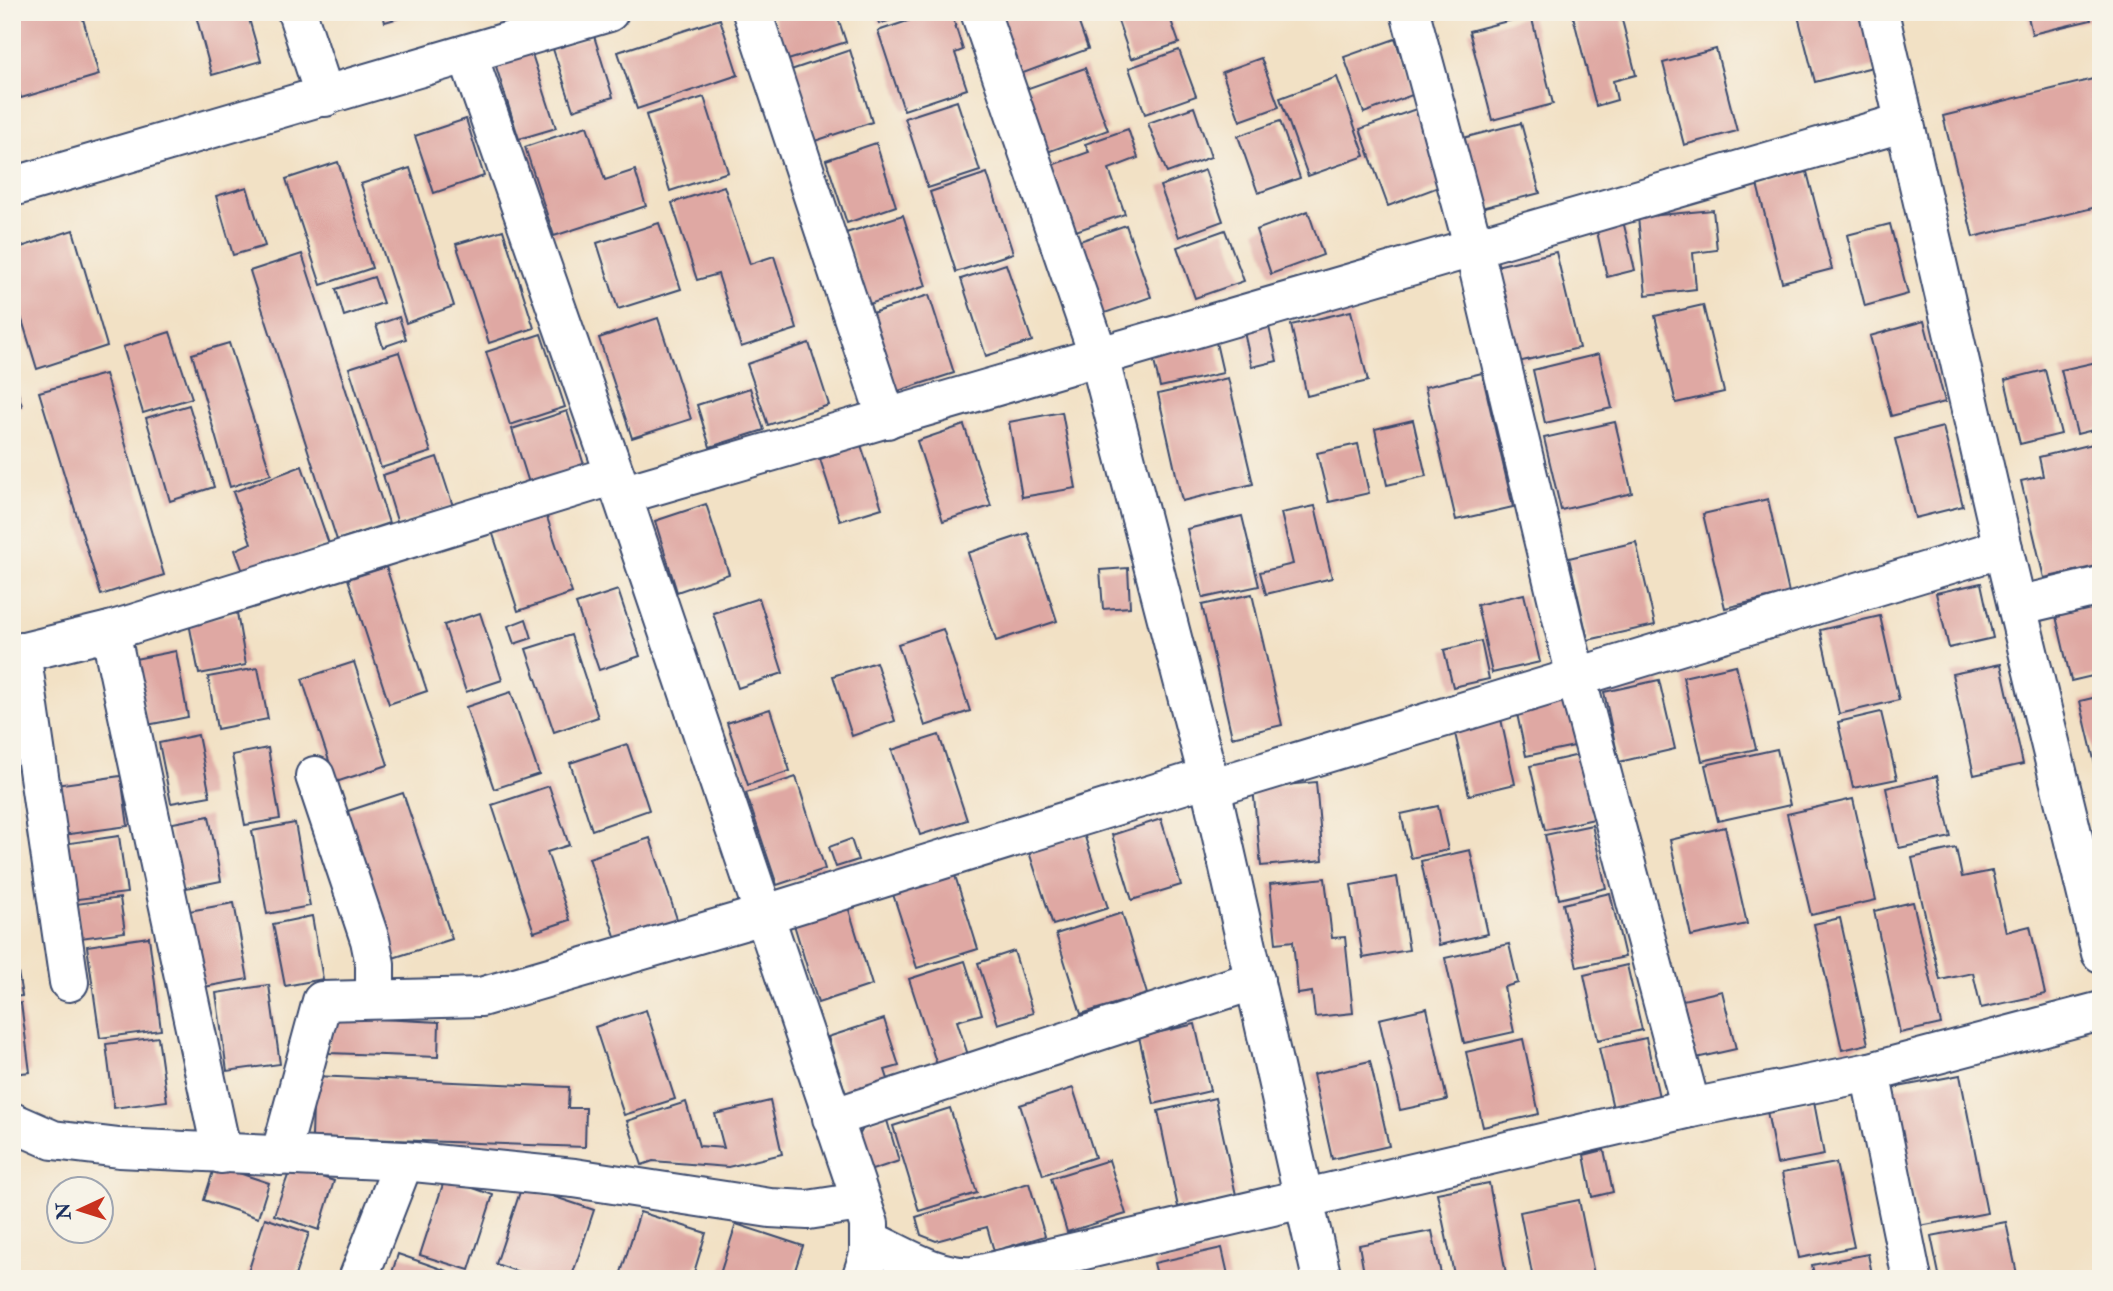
<svg xmlns="http://www.w3.org/2000/svg" width="2113" height="1291" font-family="'IM FELL Double Pica',serif">
	<style>
		.building { fill: #dfa8a3 }
		.lines { fill: none; stroke-linecap: round; stroke-linejoin: round }
		.minor-casing { stroke: #3b4a6d; stroke-width: 42 }
		.minor { stroke: #fff; stroke-width: 38 }
	</style>
	<rect width="100%" height="100%" fill="#f7f3e8"/>
	<filter id="ink" filterUnits="userSpaceOnUse"><feTurbulence type="fractalNoise" baseFrequency=".0143" numOctaves="2"/><feDisplacementMap in="SourceGraphic" scale="14" xChannelSelector="R" yChannelSelector="G"/><feConvolveMatrix kernelMatrix="1 2 1 2 8 2 1 2 1" color-interpolation-filters="sRGB"/></filter>
	<filter id="wash" filterUnits="userSpaceOnUse"><feTurbulence type="fractalNoise" baseFrequency=".00686" numOctaves="4" result="noise"/><feDisplacementMap in="SourceGraphic" scale="28" xChannelSelector="R" yChannelSelector="G"/><feGaussianBlur stdDeviation="1.57" result="paint"/><feColorMatrix in="noise" values="0 0 0 0 0 0 0 0 0 0 0 0 0 0 0 0 0 1.4 0 .05"/><feComposite in="paint" operator="in"/></filter>
	<g filter="url(#wash)">
		<rect width="100%" height="100%" fill="#f2e1c5"/>
		<g id="blocks">
			<g class="building">
				<polygon points="12,12 81,12 99,75 21,98 12,69"/>
				<polygon points="195,12 247,12 261,61 212,75"/>
				<polygon points="382,12 416,12 416,13 385,22"/>
				<polygon points="772,12 836,12 846,42 788,60"/>
				<polygon points="876,12 913,12 913,13 879,24"/>
				<polygon points="934,12 951,12 963,50 955,53 967,89 904,110 878,31"/>
				<polygon points="1022,12 1075,12 1088,49 1018,75 999,20"/>
				<polygon points="1115,12 1168,12 1179,43 1131,59"/>
				<polygon points="1572,12 1620,12 1636,75 1613,81 1617,100 1596,106"/>
				<polygon points="1797,12 1866,12 1880,65 1815,82"/>
				<polygon points="2027,12 2089,12 2091,20 2032,34"/>
				<polygon points="1531,15 1553,104 1492,120 1469,31"/>
				<polygon points="720,19 738,75 637,109 618,52"/>
				<polygon points="594,36 613,97 573,110 553,49"/>
				<polygon points="1395,39 1415,94 1364,113 1344,57"/>
				<polygon points="530,48 556,128 519,139 494,60"/>
				<polygon points="1716,49 1737,131 1684,145 1663,63"/>
				<polygon points="850,50 872,122 815,141 791,70"/>
				<polygon points="1179,50 1196,96 1145,114 1129,68"/>
				<polygon points="1261,58 1279,107 1240,121 1222,72"/>
				<polygon points="1085,68 1108,130 1042,154 1020,91"/>
				<polygon points="1337,77 1365,156 1308,176 1280,98"/>
				<polygon points="2101,77 2101,206 1973,237 1943,116"/>
				<polygon points="704,97 728,172 670,191 646,115"/>
				<polygon points="957,101 980,171 928,188 905,118"/>
				<polygon points="1194,107 1211,157 1167,173 1148,123"/>
				<polygon points="1416,109 1444,185 1388,206 1360,129"/>
				<polygon points="466,119 484,176 434,193 415,136"/>
				<polygon points="1280,121 1300,178 1258,193 1238,136"/>
				<polygon points="1521,123 1540,193 1481,208 1463,138"/>
				<polygon points="587,126 605,180 635,170 646,206 554,236 525,147"/>
				<polygon points="1128,129 1138,158 1109,169 1125,214 1073,232 1049,166 1089,152 1085,144"/>
				<polygon points="876,143 896,206 847,223 826,160"/>
				<polygon points="338,162 372,268 321,285 286,179"/>
				<polygon points="410,168 454,306 406,323 361,184"/>
				<polygon points="1205,170 1223,221 1179,237 1160,186"/>
				<polygon points="1807,172 1832,269 1782,282 1757,184"/>
				<polygon points="987,173 1013,253 956,272 930,192"/>
				<polygon points="724,186 750,264 774,256 797,329 741,347 718,274 697,280 672,203"/>
				<polygon points="247,187 265,246 233,255 216,196"/>
				<polygon points="1713,210 1717,250 1693,253 1696,289 1646,295 1638,217"/>
				<polygon points="1308,211 1323,255 1271,274 1256,230"/>
				<polygon points="903,215 926,286 869,304 846,233"/>
				<polygon points="1623,221 1635,270 1607,277 1596,227"/>
				<polygon points="659,223 681,289 618,309 597,243"/>
				<polygon points="1890,224 1908,294 1865,306 1847,235"/>
				<polygon points="1126,225 1151,297 1099,315 1074,243"/>
				<polygon points="73,230 107,346 37,369 12,287 12,250"/>
				<polygon points="503,230 534,328 489,343 456,244"/>
				<polygon points="1225,230 1244,281 1195,298 1177,247"/>
				<polygon points="1556,252 1579,348 1518,362 1496,266"/>
				<polygon points="302,254 389,523 337,540 250,271"/>
				<polygon points="1006,264 1032,341 986,356 961,279"/>
				<polygon points="374,277 383,303 344,316 336,289"/>
				<polygon points="929,295 954,373 895,392 869,314"/>
				<polygon points="1703,305 1724,392 1676,403 1655,316"/>
				<polygon points="1351,311 1368,381 1307,396 1291,325"/>
				<polygon points="399,317 406,339 383,347 376,325"/>
				<polygon points="658,318 691,419 632,438 599,338"/>
				<polygon points="1924,321 1945,402 1891,416 1870,336"/>
				<polygon points="1268,323 1277,361 1252,367 1243,328"/>
				<polygon points="170,332 192,398 143,413 123,347"/>
				<polygon points="541,334 565,407 510,425 486,352"/>
				<polygon points="1215,338 1223,373 1160,387 1152,353"/>
				<polygon points="229,343 271,474 230,487 192,354"/>
				<polygon points="809,343 829,405 768,425 747,364"/>
				<polygon points="399,352 431,452 381,468 349,368"/>
				<polygon points="1599,354 1612,408 1545,423 1533,370"/>
				<polygon points="2101,361 2101,428 2077,434 2061,370"/>
				<polygon points="2045,370 2061,434 2020,444 2005,380"/>
				<polygon points="12,373 22,406 12,410"/>
				<polygon points="1482,373 1513,507 1456,520 1425,387"/>
				<polygon points="105,374 164,575 101,595 39,392"/>
				<polygon points="1228,378 1253,484 1182,501 1158,394"/>
				<polygon points="750,388 764,430 710,447 697,405"/>
				<polygon points="189,405 214,487 170,501 146,418"/>
				<polygon points="567,411 584,465 529,483 512,429"/>
				<polygon points="1062,412 1076,488 1022,497 1009,422"/>
				<polygon points="1413,420 1426,476 1387,485 1375,429"/>
				<polygon points="1615,422 1632,493 1561,510 1544,438"/>
				<polygon points="964,425 991,506 943,521 917,441"/>
				<polygon points="1943,427 1963,506 1915,518 1895,439"/>
				<polygon points="2097,443 2101,461 2101,565 2044,578 2021,481 2043,476 2039,457"/>
				<polygon points="1358,444 1369,493 1329,502 1317,453"/>
				<polygon points="861,445 882,508 840,521 820,459"/>
				<polygon points="437,457 453,506 398,524 383,475"/>
				<polygon points="302,466 329,544 244,574 235,550 251,543 233,492"/>
				<polygon points="1768,499 1789,593 1725,608 1703,514"/>
				<polygon points="706,504 729,574 677,592 655,521"/>
				<polygon points="1315,506 1332,578 1266,594 1260,572 1293,564 1281,513"/>
				<polygon points="545,511 572,593 518,611 491,528"/>
				<polygon points="1242,516 1259,586 1203,598 1187,529"/>
				<polygon points="1028,533 1057,621 996,641 968,553"/>
				<polygon points="1636,542 1655,625 1588,640 1569,558"/>
				<polygon points="386,567 427,691 389,704 348,579"/>
				<polygon points="1128,568 1130,607 1103,609 1100,570"/>
				<polygon points="1981,583 1993,638 1949,648 1936,593"/>
				<polygon points="618,590 640,656 599,670 576,604"/>
				<polygon points="1252,594 1282,725 1232,737 1202,605"/>
				<polygon points="1524,594 1540,662 1492,673 1477,605"/>
				<polygon points="759,598 783,673 738,688 713,613"/>
				<polygon points="2101,602 2101,674 2071,681 2055,612"/>
				<polygon points="237,613 246,665 199,674 189,623"/>
				<polygon points="480,613 502,680 466,692 444,625"/>
				<polygon points="1880,616 1899,700 1839,714 1820,630"/>
				<polygon points="526,619 532,638 514,644 508,626"/>
				<polygon points="943,629 970,711 925,726 898,644"/>
				<polygon points="571,635 598,717 554,732 526,649"/>
				<polygon points="1481,641 1489,679 1453,687 1444,650"/>
				<polygon points="176,651 188,717 147,725 135,659"/>
				<polygon points="354,662 388,765 336,782 302,679"/>
				<polygon points="876,662 895,721 852,736 833,676"/>
				<polygon points="2001,664 2023,764 1974,775 1952,674"/>
				<polygon points="1736,665 1756,749 1702,761 1683,677"/>
				<polygon points="258,668 268,719 217,729 208,677"/>
				<polygon points="1659,680 1675,749 1619,762 1604,692"/>
				<polygon points="511,692 539,774 494,789 466,707"/>
				<polygon points="2101,696 2101,784 2100,785 2080,701"/>
				<polygon points="1568,697 1579,745 1526,756 1516,709"/>
				<polygon points="770,709 790,771 748,785 727,723"/>
				<polygon points="1881,712 1897,779 1853,788 1838,722"/>
				<polygon points="1501,719 1515,784 1469,795 1454,729"/>
				<polygon points="198,735 210,796 171,803 159,743"/>
				<polygon points="939,735 967,820 920,835 892,750"/>
				<polygon points="627,744 649,810 592,830 570,763"/>
				<polygon points="268,748 280,819 245,825 232,755"/>
				<polygon points="1777,749 1790,805 1718,821 1705,765"/>
				<polygon points="1579,755 1594,819 1545,830 1530,766"/>
				<polygon points="121,776 128,826 62,835 55,785"/>
				<polygon points="1937,776 1951,837 1899,848 1886,788"/>
				<polygon points="796,777 825,869 777,885 746,793"/>
				<polygon points="1316,782 1323,860 1261,866 1253,788"/>
				<polygon points="549,786 569,845 547,852 570,920 534,932 492,805"/>
				<polygon points="403,793 452,939 393,958 345,812"/>
				<polygon points="1853,799 1876,900 1811,915 1787,814"/>
				<polygon points="1438,806 1448,850 1411,858 1401,814"/>
				<polygon points="209,816 221,881 181,889 168,824"/>
				<polygon points="1161,819 1181,885 1132,900 1112,835"/>
				<polygon points="295,823 310,906 267,914 252,831"/>
				<polygon points="1592,825 1606,888 1559,899 1545,835"/>
				<polygon points="1725,827 1747,924 1691,936 1670,840"/>
				<polygon points="1084,834 1108,908 1053,925 1029,852"/>
				<polygon points="119,836 127,893 70,900 63,844"/>
				<polygon points="650,838 680,928 619,948 589,858"/>
				<polygon points="851,839 858,860 836,867 829,847"/>
				<polygon points="1956,848 1962,877 1992,871 2006,932 2030,926 2045,994 1981,1008 1973,973 1940,980 1912,858"/>
				<polygon points="1470,850 1488,934 1439,945 1421,861"/>
				<polygon points="952,866 978,949 917,968 890,885"/>
				<polygon points="1397,877 1409,950 1363,958 1351,885"/>
				<polygon points="1325,878 1332,938 1345,937 1353,1013 1315,1017 1312,992 1298,994 1293,941 1276,943 1270,884"/>
				<polygon points="1610,893 1625,957 1577,967 1563,904"/>
				<polygon points="120,898 125,932 81,938 76,904"/>
				<polygon points="846,900 872,985 818,1003 792,918"/>
				<polygon points="1913,902 1941,1024 1900,1033 1874,911"/>
				<polygon points="234,903 248,979 204,987 189,911"/>
				<polygon points="1122,913 1147,994 1081,1014 1056,934"/>
				<polygon points="312,916 323,979 285,986 273,924"/>
				<polygon points="1840,918 1868,1044 1842,1050 1814,924"/>
				<polygon points="12,936 22,996 12,997"/>
				<polygon points="149,937 161,1030 100,1038 87,946"/>
				<polygon points="1509,944 1518,983 1504,987 1514,1032 1464,1043 1445,958"/>
				<polygon points="1014,951 1033,1013 998,1024 978,963"/>
				<polygon points="965,961 982,1014 957,1021 968,1055 937,1065 909,979"/>
				<polygon points="1627,965 1642,1030 1598,1040 1584,975"/>
				<polygon points="269,985 280,1064 227,1071 216,993"/>
				<polygon points="1722,991 1736,1049 1696,1058 1683,1000"/>
				<polygon points="21,1003 30,1072 12,1074 12,1005"/>
				<polygon points="331,1005 381,1007 381,1019 439,1022 438,1057 329,1053"/>
				<polygon points="1427,1008 1447,1100 1400,1110 1379,1019"/>
				<polygon points="646,1010 675,1099 624,1115 595,1027"/>
				<polygon points="884,1019 899,1066 885,1070 890,1085 847,1098 828,1037"/>
				<polygon points="1195,1024 1210,1091 1154,1104 1139,1037"/>
				<polygon points="158,1037 167,1101 114,1108 106,1044"/>
				<polygon points="1646,1038 1659,1097 1613,1108 1599,1048"/>
				<polygon points="1523,1039 1539,1114 1483,1127 1466,1052"/>
				<polygon points="1370,1061 1389,1146 1332,1159 1313,1074"/>
				<polygon points="1960,1075 1987,1213 1920,1226 1893,1088"/>
				<polygon points="314,1076 569,1087 568,1108 586,1108 585,1147 312,1137"/>
				<polygon points="1073,1088 1095,1157 1043,1175 1020,1105"/>
				<polygon points="1215,1098 1236,1195 1178,1207 1158,1111"/>
				<polygon points="770,1101 782,1154 728,1167 653,1161 642,1165 627,1121 686,1102 699,1146 724,1148 715,1114"/>
				<polygon points="1814,1102 1824,1155 1777,1164 1767,1111"/>
				<polygon points="950,1108 977,1193 919,1211 893,1126"/>
				<polygon points="886,1117 899,1161 866,1172 856,1141 866,1123"/>
				<polygon points="1604,1150 1613,1192 1592,1197 1584,1155"/>
				<polygon points="1109,1160 1126,1214 1067,1232 1051,1178"/>
				<polygon points="1836,1163 1854,1247 1799,1258 1782,1173"/>
				<polygon points="215,1165 269,1183 258,1218 204,1200"/>
				<polygon points="291,1167 334,1181 319,1230 274,1215"/>
				<polygon points="445,1178 493,1195 469,1270 420,1255"/>
				<polygon points="1029,1183 1045,1236 994,1251 987,1227 936,1241 921,1235 916,1217"/>
				<polygon points="1489,1183 1507,1279 1455,1279 1437,1193"/>
				<polygon points="522,1186 594,1210 571,1279 539,1279 496,1264"/>
				<polygon points="1579,1200 1595,1279 1533,1279 1520,1212"/>
				<polygon points="640,1212 706,1233 692,1279 619,1279"/>
				<polygon points="265,1218 309,1233 294,1279 246,1279"/>
				<polygon points="2006,1222 2018,1279 1940,1279 1931,1236"/>
				<polygon points="736,1224 803,1246 792,1279 734,1279 720,1274"/>
				<polygon points="1432,1231 1442,1279 1365,1279 1359,1245"/>
				<polygon points="1222,1248 1229,1279 1158,1279 1154,1263"/>
				<polygon points="398,1254 447,1271 445,1279 390,1279"/>
				<polygon points="1868,1254 1873,1279 1815,1279 1812,1265"/>
			</g>
		</g>
	</g>
	<g filter="url(#ink)">
		<use href="#blocks" fill-opacity="0" stroke="#3b4a6d" stroke-width="2"/>
		<g class="lines">
			<defs>
				<g id="minor">
					<polyline points="297,12 325,97"/>
					<polyline points="752,12 887,419"/>
					<polyline points="980,12 1099,357 1211,788 1322,1279"/>
					<polyline points="1410,12 1473,245 1576,677 1691,1108"/>
					<polyline points="1879,12 2003,548 2101,953"/>
					<polyline points="468,56 615,475 869,1224 869,1255 861,1279"/>
					<polyline points="12,187 609,12"/>
					<polyline points="622,495 1905,122"/>
					<polyline points="2017,606 2101,586"/>
					<polyline points="110,631 222,1154"/>
					<polyline points="21,652 69,982"/>
					<polyline points="12,655 110,631 615,475"/>
					<polyline points="315,776 370,940 375,964 375,999"/>
					<polyline points="1211,788 2003,548"/>
					<polyline points="1870,1072 1912,1279"/>
					<polyline points="832,1118 1255,980"/>
					<polyline points="12,1122 53,1140 119,1148 404,1161 574,1178 770,1208 808,1210 860,1202"/>
					<polyline points="280,1156 322,1001 481,997 763,915 1208,777"/>
					<path d="M 871,1241 C 902,1255 938,1279 973,1276 L 1691,1108 L 1870,1072 L 2101,1011"/>
					<polyline points="358,1279 404,1161"/>
				</g>
			</defs>
			<use href="#minor" class="minor-casing"/>
			<use href="#minor" class="minor"/>
		</g>
	</g>
	<rect width="2113" height="1291" fill="none" stroke="#f7f3e8" stroke-width="42"/>
	<g transform="translate(80 1210) rotate(266)"><circle r="33" fill="#f7f3e8" stroke="#9fa5b1" stroke-width="2"/>
	<path d="M0-5L12 26L0 18L-12 26Z" fill="#c8321e"/>
	<text y="-10" font-size="19" font-weight="bold" text-anchor="middle" fill="#1b2f5e">N</text>
	</g>
</svg>
